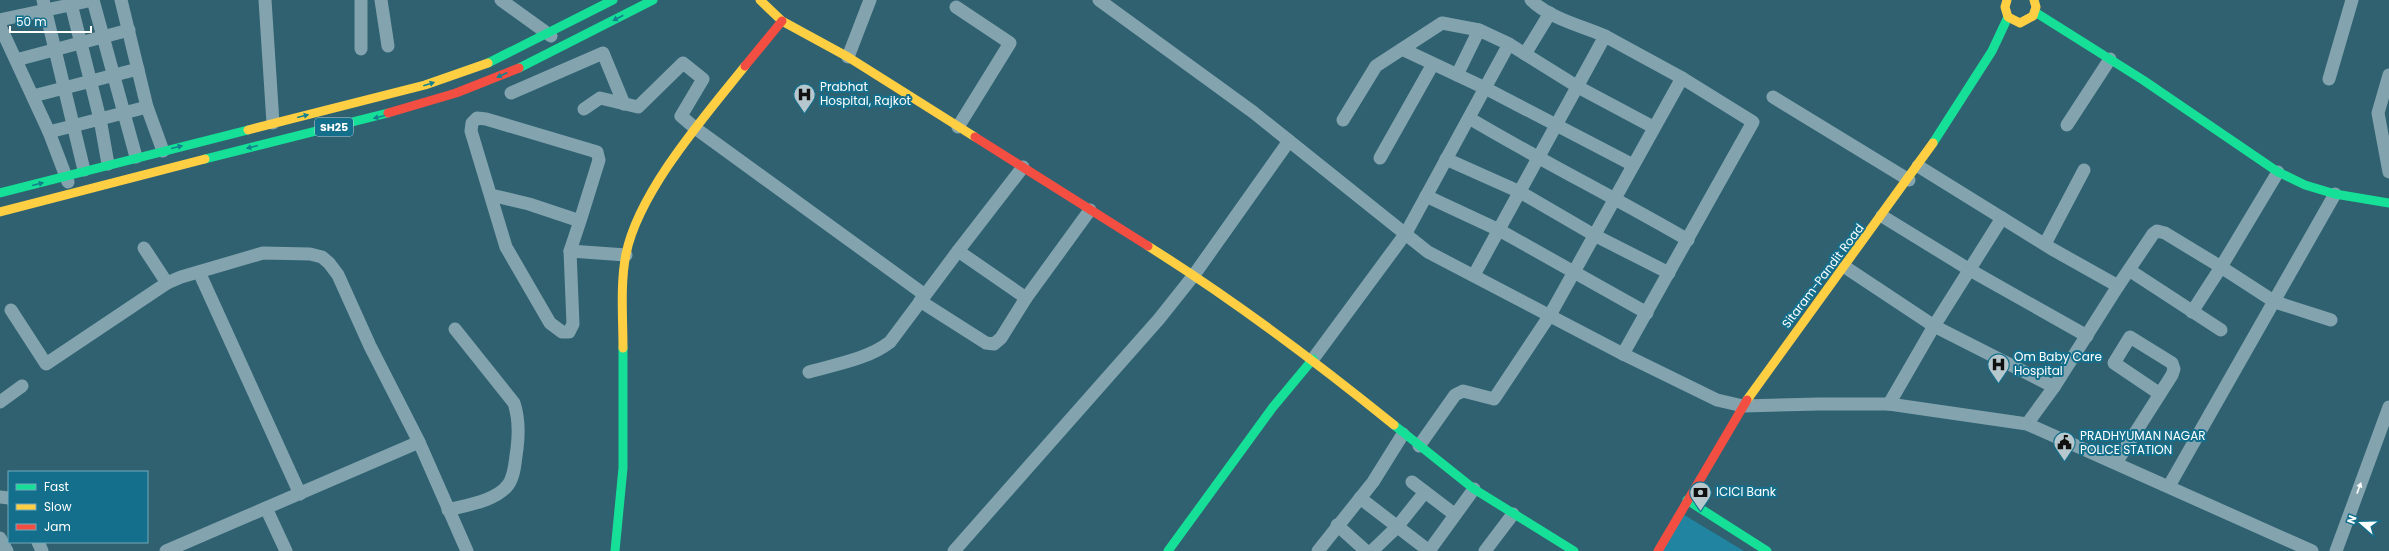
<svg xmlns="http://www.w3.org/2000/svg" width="2389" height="551" font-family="Poppins,sans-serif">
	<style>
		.green { fill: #2184a1 }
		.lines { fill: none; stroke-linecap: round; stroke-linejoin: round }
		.street { stroke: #83a4ae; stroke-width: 13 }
		.fast { stroke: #16e098; stroke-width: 9 }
		.slow { stroke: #ffcf43; stroke-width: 9 }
		.jam { stroke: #f24e42; stroke-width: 9 }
		.oneway { fill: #14808e }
		.oneway2 { fill: #fff }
		.labels { text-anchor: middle; stroke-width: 4; stroke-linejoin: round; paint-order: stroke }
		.shield { fill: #146f8c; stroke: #b8d4dc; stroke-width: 1 }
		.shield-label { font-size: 11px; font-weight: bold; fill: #fff }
		.poi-label { font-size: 12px; fill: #fff; stroke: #146f8c; text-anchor: start }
		.street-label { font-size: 12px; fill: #fff; stroke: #146f8c }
	</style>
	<rect width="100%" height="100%" fill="#2f6171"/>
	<polygon class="green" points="1681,513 1744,551 1659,551"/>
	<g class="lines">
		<g class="street">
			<polyline points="43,0 84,170"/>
			<polyline points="70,0 100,119 108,164"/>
			<polyline points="93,0 136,157"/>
			<polyline points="121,0 147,107 163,151"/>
			<polyline points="265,0 273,123"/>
			<polyline points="381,0 388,46"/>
			<polyline points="501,0 551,36"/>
			<polyline points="1099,0 1253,112 1428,252 1623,354 1717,400 1743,406 1819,404 1889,404 2027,424 2312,551"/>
			<path d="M 1531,0 C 1549,18 1582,26 1605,36"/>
			<polyline points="956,7 1010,43 958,127"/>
			<polyline points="0,20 93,0"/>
			<polyline points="0,26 49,132 68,182"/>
			<polyline points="361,49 361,0"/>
			<polyline points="1402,49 1485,88 1633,165"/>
			<polyline points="1525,54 1550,13"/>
			<polyline points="848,57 870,0"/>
			<polyline points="16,60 129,30"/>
			<polyline points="1457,75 1479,30"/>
			<polyline points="2389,75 2378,113 2389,172"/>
			<polyline points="2329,79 2352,0"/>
			<polyline points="511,93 603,53 624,104"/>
			<polyline points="33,96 138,69"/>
			<polyline points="1773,97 1909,180"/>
			<polyline points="584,109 600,98 638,107 683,63 703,79 681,116 695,128 925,295"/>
			<path d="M 1469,118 C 1541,161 1616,198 1688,240"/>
			<polyline points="1343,120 1376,66 1442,23 1479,30 1509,44 1578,87 1653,127"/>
			<polyline points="2067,125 2110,59"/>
			<polyline points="49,132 147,107"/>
			<polyline points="1380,158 1433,64"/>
			<polyline points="1446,159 1520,192 1594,235 1669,273"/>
			<polyline points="1918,166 2052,249 2118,286 2054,387 2027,424"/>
			<polyline points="491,195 529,204 580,221 570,251 573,324 569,332 562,332 550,323 506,247 471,131 472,123 477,118 486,119 597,152 599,160 580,221"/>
			<polyline points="1426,196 1499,230 1647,313"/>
			<polyline points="1882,216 1970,270 2087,336"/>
			<polyline points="2045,244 2084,170"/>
			<polyline points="144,248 167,283"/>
			<polyline points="570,251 626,255"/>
			<polyline points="958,251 1026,298"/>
			<polyline points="1845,267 1934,326 2054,387"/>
			<polyline points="2129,270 2221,330"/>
			<polyline points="199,272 300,494"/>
			<polyline points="1474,275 1605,36 1682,78"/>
			<polyline points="2118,286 2153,234 2157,231 2165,233 2221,267 2278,172"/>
			<polyline points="920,301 986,343 994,344 1001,338 1026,298 1090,210"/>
			<polyline points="11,310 46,364 167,283 181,277 263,253 310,254 322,257 329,263 338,275 370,346 419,442"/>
			<polyline points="2192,312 2221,267 2275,302 2331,320"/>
			<polyline points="1313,359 1406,233 1509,44"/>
			<path d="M 809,372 C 837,364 868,359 890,342 L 958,251 L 1023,167"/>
			<polyline points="0,402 22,386"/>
			<polyline points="1889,404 1934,326 2002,218"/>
			<polyline points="1419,446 1455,395 1463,391 1494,399 1550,315 1682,78 1753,122 1623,354"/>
			<polyline points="2116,463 2172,375 2174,369 2172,363 2130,337 2114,363 2160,394"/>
			<polyline points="1412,482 1454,514"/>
			<polyline points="2169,486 2335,194"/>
			<polyline points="0,497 9,498"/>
			<polyline points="1360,498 1429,551"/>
			<polyline points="266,508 286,551"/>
			<path d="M 448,510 C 467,505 496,501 508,485 C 515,476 515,460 517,449 C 519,433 519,418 514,403 L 455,329"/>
			<polyline points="1337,525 1366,551"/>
			<polyline points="0,538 7,551"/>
			<polyline points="38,542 42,551"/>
			<polyline points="166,551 419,442 467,551"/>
			<polyline points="954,551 1159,319 1194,275 1289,141"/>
			<polyline points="1318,551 1373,482 1403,434"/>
			<polyline points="1372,551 1397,527 1425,492"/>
			<polyline points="1429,551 1474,489"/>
			<polyline points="1485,551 1513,514"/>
			<polyline points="2336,551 2389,407"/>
		</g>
		<g class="fast">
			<polyline points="2035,12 2143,80 2278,172 2305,185 2335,194 2389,203"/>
			<polyline points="488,63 613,0"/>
			<polyline points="519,68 653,0"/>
			<polyline points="1933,143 1992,51 2008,17"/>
			<polyline points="205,159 388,113"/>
			<polyline points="0,193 248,130"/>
			<polyline points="1394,425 1474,489 1574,551"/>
			<polyline points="1687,500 1767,551"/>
			<polyline points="615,551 623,468 623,348"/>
			<polyline points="1168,551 1273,407 1313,359"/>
		</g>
		<g class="slow">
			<polyline points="760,0 782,21 848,57 975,137"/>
			<polyline points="2007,0 2005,7 2008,17 2020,23 2033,16 2036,7 2034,0"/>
			<polyline points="248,130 425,85 488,63"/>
			<polyline points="0,212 205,159"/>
			<path d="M 1148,246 C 1234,300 1315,361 1394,425"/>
			<path d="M 623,348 C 623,317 620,284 626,254 C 639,191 705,116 745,66"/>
			<polyline points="1747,400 1933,143"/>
		</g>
		<g class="jam">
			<polyline points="745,66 782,21"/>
			<polyline points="388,113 456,93 519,68"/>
			<polyline points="975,137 1148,246"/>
			<polyline points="1658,551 1747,400"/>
		</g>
	</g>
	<defs><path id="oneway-solid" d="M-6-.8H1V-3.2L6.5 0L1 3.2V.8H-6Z"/></defs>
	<g class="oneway">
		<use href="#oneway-solid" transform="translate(618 18) rotate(153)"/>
		<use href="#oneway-solid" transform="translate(502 75) rotate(155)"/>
		<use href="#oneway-solid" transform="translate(429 84) rotate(-17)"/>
		<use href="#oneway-solid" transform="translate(303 116) rotate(-14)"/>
		<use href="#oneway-solid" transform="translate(379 117) rotate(166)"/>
		<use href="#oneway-solid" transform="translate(177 147) rotate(-14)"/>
		<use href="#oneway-solid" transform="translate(252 147) rotate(166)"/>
		<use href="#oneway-solid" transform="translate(38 184) rotate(-14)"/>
	</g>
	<use class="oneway2" href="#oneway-solid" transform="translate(2359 488) rotate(-70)"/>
	<defs>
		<symbol id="hospital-pin" viewBox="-11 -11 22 30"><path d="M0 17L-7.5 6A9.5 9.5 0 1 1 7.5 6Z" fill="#b6c8cd" stroke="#146f8c"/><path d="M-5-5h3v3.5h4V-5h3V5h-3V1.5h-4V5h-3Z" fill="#111"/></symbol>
		<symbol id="civic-pin" viewBox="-11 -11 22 30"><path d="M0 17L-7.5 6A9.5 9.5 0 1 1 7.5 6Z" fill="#b6c8cd" stroke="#146f8c"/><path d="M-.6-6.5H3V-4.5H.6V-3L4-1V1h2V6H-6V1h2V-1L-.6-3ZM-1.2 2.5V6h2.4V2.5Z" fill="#111"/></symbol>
		<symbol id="bank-pin" viewBox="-11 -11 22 30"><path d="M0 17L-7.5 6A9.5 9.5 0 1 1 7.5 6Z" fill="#b6c8cd" stroke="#146f8c"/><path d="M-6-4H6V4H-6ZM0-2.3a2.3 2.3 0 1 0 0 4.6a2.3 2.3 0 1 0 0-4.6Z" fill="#111"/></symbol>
	</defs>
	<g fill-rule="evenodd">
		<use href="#hospital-pin" x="792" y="82" width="25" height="34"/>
		<use href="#hospital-pin" x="1986" y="352" width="25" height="34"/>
		<use href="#civic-pin" x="2052" y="430" width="25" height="34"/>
		<use href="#bank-pin" x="1688" y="480" width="25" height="34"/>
	</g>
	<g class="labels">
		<rect class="shield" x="315" y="118" width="38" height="18" rx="3"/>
		<g class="shield-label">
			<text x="334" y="131">SH25</text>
		</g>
		<g class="poi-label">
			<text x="820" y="91">Prabhat<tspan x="820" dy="14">Hospital, Rajkot</tspan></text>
			<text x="2014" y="361">Om Baby Care<tspan x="2014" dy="14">Hospital</tspan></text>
			<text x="2080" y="440">PRADHYUMAN NAGAR<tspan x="2080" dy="14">POLICE STATION</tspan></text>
			<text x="1716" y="496">ICICI Bank</text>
		</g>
		<g class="street-label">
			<text transform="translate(1823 276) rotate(-53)" y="4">Sitaram-Pandit Road</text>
		</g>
	</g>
	<rect x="8" y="471" width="140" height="72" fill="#146f8c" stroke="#72a9ba"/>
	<rect x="16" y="484" width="20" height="6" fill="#16e098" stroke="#72a9ba"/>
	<text x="44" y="491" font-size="12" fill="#ffffff">Fast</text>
	<rect x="16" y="504" width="20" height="6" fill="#ffcf43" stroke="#72a9ba"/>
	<text x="44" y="511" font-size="12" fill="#ffffff">Slow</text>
	<rect x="16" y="524" width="20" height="6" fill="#f24e42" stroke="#72a9ba"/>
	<text x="44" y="531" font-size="12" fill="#ffffff">Jam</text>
	<g transform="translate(2361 523) rotate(290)" stroke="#146f8c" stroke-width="3" paint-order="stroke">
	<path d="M0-3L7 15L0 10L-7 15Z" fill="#ffffff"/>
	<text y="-6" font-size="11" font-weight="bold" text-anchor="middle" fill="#ffffff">N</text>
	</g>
	<path d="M10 26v6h81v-6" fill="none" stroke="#ffffff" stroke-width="2"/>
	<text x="16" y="26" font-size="12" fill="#ffffff" stroke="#146f8c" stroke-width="3" paint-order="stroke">50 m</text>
</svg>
